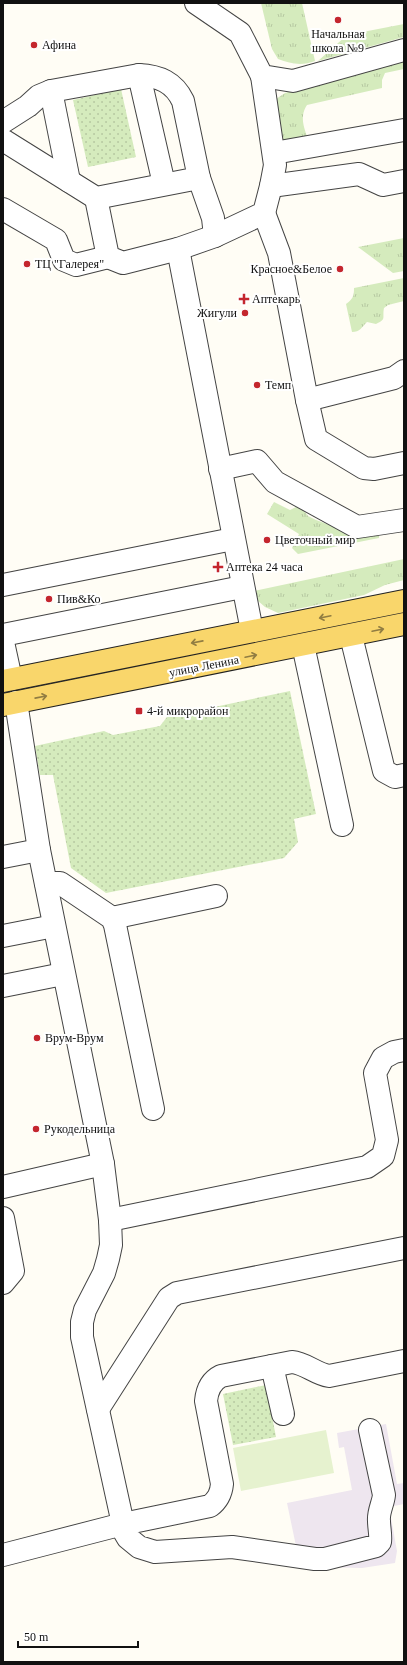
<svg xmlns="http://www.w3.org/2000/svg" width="407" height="1665" font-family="Georgia,serif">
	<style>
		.industrial { fill: #eee6ef }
		.grass { fill: url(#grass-tufts) }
		.park { fill: url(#park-dots) }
		.pitch { fill: #e6f2cf }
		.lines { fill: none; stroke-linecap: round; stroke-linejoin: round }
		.minor-casing { stroke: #444; stroke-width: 24 }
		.major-casing { stroke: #222; stroke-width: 24 }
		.minor { stroke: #fff; stroke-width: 22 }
		.major { stroke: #f9d66b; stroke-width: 22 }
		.oneway { stroke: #917d42 }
		.poi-dot { fill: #c4262e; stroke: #fff; stroke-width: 1.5 }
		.labels { text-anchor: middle; stroke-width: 4; stroke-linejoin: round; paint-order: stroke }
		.poi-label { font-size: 12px; fill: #111; stroke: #fff; text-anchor: start }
		.street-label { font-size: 12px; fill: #111; stroke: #fff }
	</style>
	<defs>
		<pattern id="grass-tufts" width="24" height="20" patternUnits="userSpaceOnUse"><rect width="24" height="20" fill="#d5ebbd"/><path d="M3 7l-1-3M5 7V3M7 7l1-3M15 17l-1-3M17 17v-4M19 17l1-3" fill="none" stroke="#b6c8a1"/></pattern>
		<pattern id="park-dots" width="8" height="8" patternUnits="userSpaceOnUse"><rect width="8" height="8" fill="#d5ebbd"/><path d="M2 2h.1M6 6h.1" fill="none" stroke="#b6c8a1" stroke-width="1.8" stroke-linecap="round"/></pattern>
	</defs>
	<rect width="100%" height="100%" fill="#fffdf5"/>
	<polygon class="industrial" points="386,1424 397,1484 404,1483 404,1504 389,1507 397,1551 395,1563 362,1568 315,1567 296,1546 287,1503 352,1490 344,1447 339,1448 337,1433"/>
	<g class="grass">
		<path d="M 261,3 L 302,3 L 315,61 C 302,66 291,64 278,59 L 272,49 Z"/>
		<polygon points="404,24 404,37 318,61 347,35"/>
		<path d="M 404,59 L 404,69 L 385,73 L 382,80 L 382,88 L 307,105 C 298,118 306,132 310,145 L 277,144 L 276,99 L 285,93 Z"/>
		<polygon points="404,238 404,271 393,273 358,247"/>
		<path d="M 404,278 L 404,301 L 388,305 L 384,308 C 382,318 387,319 376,324 L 367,322 C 362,327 360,332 352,332 L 346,304 C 353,299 354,296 354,288 Z"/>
		<polygon points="274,502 290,510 296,507 302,508 308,516 316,520 349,532 379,534 379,538 298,554 292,548 299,534 267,514"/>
		<polygon points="404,559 404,580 385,585 364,595 278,613 265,607 257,600 254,591"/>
	</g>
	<g class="park">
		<polygon points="121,89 136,157 88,167 73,100"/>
		<polygon points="290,691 316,814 294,819 298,842 284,858 106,893 71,868 53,775 40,775 35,746 104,731 113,735 160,726 167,717"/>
		<polygon points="266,1385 276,1437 233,1445 223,1394"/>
	</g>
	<polygon class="pitch" points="326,1430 334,1473 241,1491 233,1448"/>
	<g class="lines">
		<defs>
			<g id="minor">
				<polyline points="196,3 240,33 262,76 293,81 404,50"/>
				<polyline points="139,75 164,184"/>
				<polyline points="51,91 69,181"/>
				<path d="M 3,122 L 28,106 L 39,96 L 51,91 L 139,75 C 159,76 174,82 183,101 L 199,178 L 96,198 L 3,140"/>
				<polyline points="274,153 404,130"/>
				<polyline points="199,178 213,218 215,236"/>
				<polyline points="271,186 359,174 383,185 404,181"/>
				<polyline points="96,198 108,257 123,263 178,249 215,236 264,213 271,186 275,165 262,76"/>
				<polyline points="3,209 56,240 64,260 76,265 108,257"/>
				<polyline points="264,213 279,253 307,400 316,439 364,468 374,469 404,463"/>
				<polyline points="178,249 252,631"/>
				<polyline points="307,400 394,378 404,371"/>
				<polyline points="220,469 257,461 275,482 357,527 404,520"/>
				<polyline points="3,585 233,539"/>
				<polyline points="3,635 242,587"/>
				<polyline points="351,636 384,771 395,777 404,775"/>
				<polyline points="3,642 11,679"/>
				<polyline points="303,645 342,825"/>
				<polyline points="3,857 39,850"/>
				<polyline points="46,883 60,883 112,918 115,925 153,1109"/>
				<polyline points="112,918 216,896"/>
				<polyline points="3,936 54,926"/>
				<polyline points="3,986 63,974"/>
				<polyline points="3,1187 103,1164"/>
				<polyline points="3,1218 13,1271 3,1283"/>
				<polyline points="110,1220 367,1167 383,1156 387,1140 375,1073 383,1058 394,1052 404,1050"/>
				<polyline points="272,1366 283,1414"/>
				<polyline points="98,1409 169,1298 177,1293 404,1248"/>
				<path d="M 370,1430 L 384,1495 C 383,1504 378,1512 379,1521 C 379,1528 381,1535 380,1542 L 376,1546 L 325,1559 L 315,1559 L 232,1547 L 155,1552 L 139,1547 L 128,1538 L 125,1533 L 123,1524 L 210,1506 C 218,1500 221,1494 222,1484 L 206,1401 C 207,1390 211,1381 221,1376 L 292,1362 C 305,1363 316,1374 329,1376 L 404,1361"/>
				<polyline points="3,1555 123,1524 82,1337 82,1322 85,1310 104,1273 108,1259 111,1245 110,1220 103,1164 39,850 16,702"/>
			</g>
			<g id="major">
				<polyline points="3,681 404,601"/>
				<polyline points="3,705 404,624"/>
			</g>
		</defs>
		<use href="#minor" class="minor-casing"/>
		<use href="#major" class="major-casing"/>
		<use href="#minor" class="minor"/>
		<use href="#major" class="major"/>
	</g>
	<defs><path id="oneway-shaft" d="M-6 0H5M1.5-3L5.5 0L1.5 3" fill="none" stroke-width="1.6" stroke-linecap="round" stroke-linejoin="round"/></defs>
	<g class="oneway">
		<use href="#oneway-shaft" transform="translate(325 617) rotate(168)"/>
		<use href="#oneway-shaft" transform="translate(378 630) rotate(-12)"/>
		<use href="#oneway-shaft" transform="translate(197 642) rotate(169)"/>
		<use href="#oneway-shaft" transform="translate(251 656) rotate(-12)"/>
		<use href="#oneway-shaft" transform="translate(41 697) rotate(-11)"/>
	</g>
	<g class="poi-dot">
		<circle cx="338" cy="20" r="4"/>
		<circle cx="34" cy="45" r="4"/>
		<circle cx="27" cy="264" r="4"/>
		<circle cx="340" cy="269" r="4"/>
		<path d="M242 293h4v4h4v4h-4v4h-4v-4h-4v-4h4z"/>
		<circle cx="245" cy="313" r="4"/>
		<circle cx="257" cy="385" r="4"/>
		<circle cx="267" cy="540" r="4"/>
		<path d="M216 561h4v4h4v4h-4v4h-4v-4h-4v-4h4z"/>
		<circle cx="49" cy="599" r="4"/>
		<rect x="135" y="707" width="8" height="8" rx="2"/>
		<circle cx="37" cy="1038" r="4"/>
		<circle cx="36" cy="1129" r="4"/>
	</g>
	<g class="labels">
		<g class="poi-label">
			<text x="338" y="38" text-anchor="middle">Начальная<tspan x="338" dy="14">школа №9</tspan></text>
			<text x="42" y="49">Афина</text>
			<text x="35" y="268">ТЦ "Галерея"</text>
			<text x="332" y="273" text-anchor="end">Красное&amp;Белое</text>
			<text x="252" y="303">Аптекарь</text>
			<text x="237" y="317" text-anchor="end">Жигули</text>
			<text x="265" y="389">Темп</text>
			<text x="275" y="544">Цветочный мир</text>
			<text x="226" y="571">Аптека 24 часа</text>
			<text x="57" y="603">Пив&amp;Ко</text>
			<text x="147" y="715">4-й микрорайон</text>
			<text x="45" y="1042">Врум-Врум</text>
			<text x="44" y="1133">Рукодельница</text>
		</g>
		<g class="street-label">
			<text transform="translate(204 666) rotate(-11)" y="4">улица Ленина</text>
		</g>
	</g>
	<rect width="407" height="1665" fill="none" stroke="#111111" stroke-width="8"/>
	<path d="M18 1641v6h120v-6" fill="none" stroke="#111111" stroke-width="2"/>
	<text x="24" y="1641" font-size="12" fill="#111111" stroke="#ffffff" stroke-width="3" paint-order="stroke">50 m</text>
</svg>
